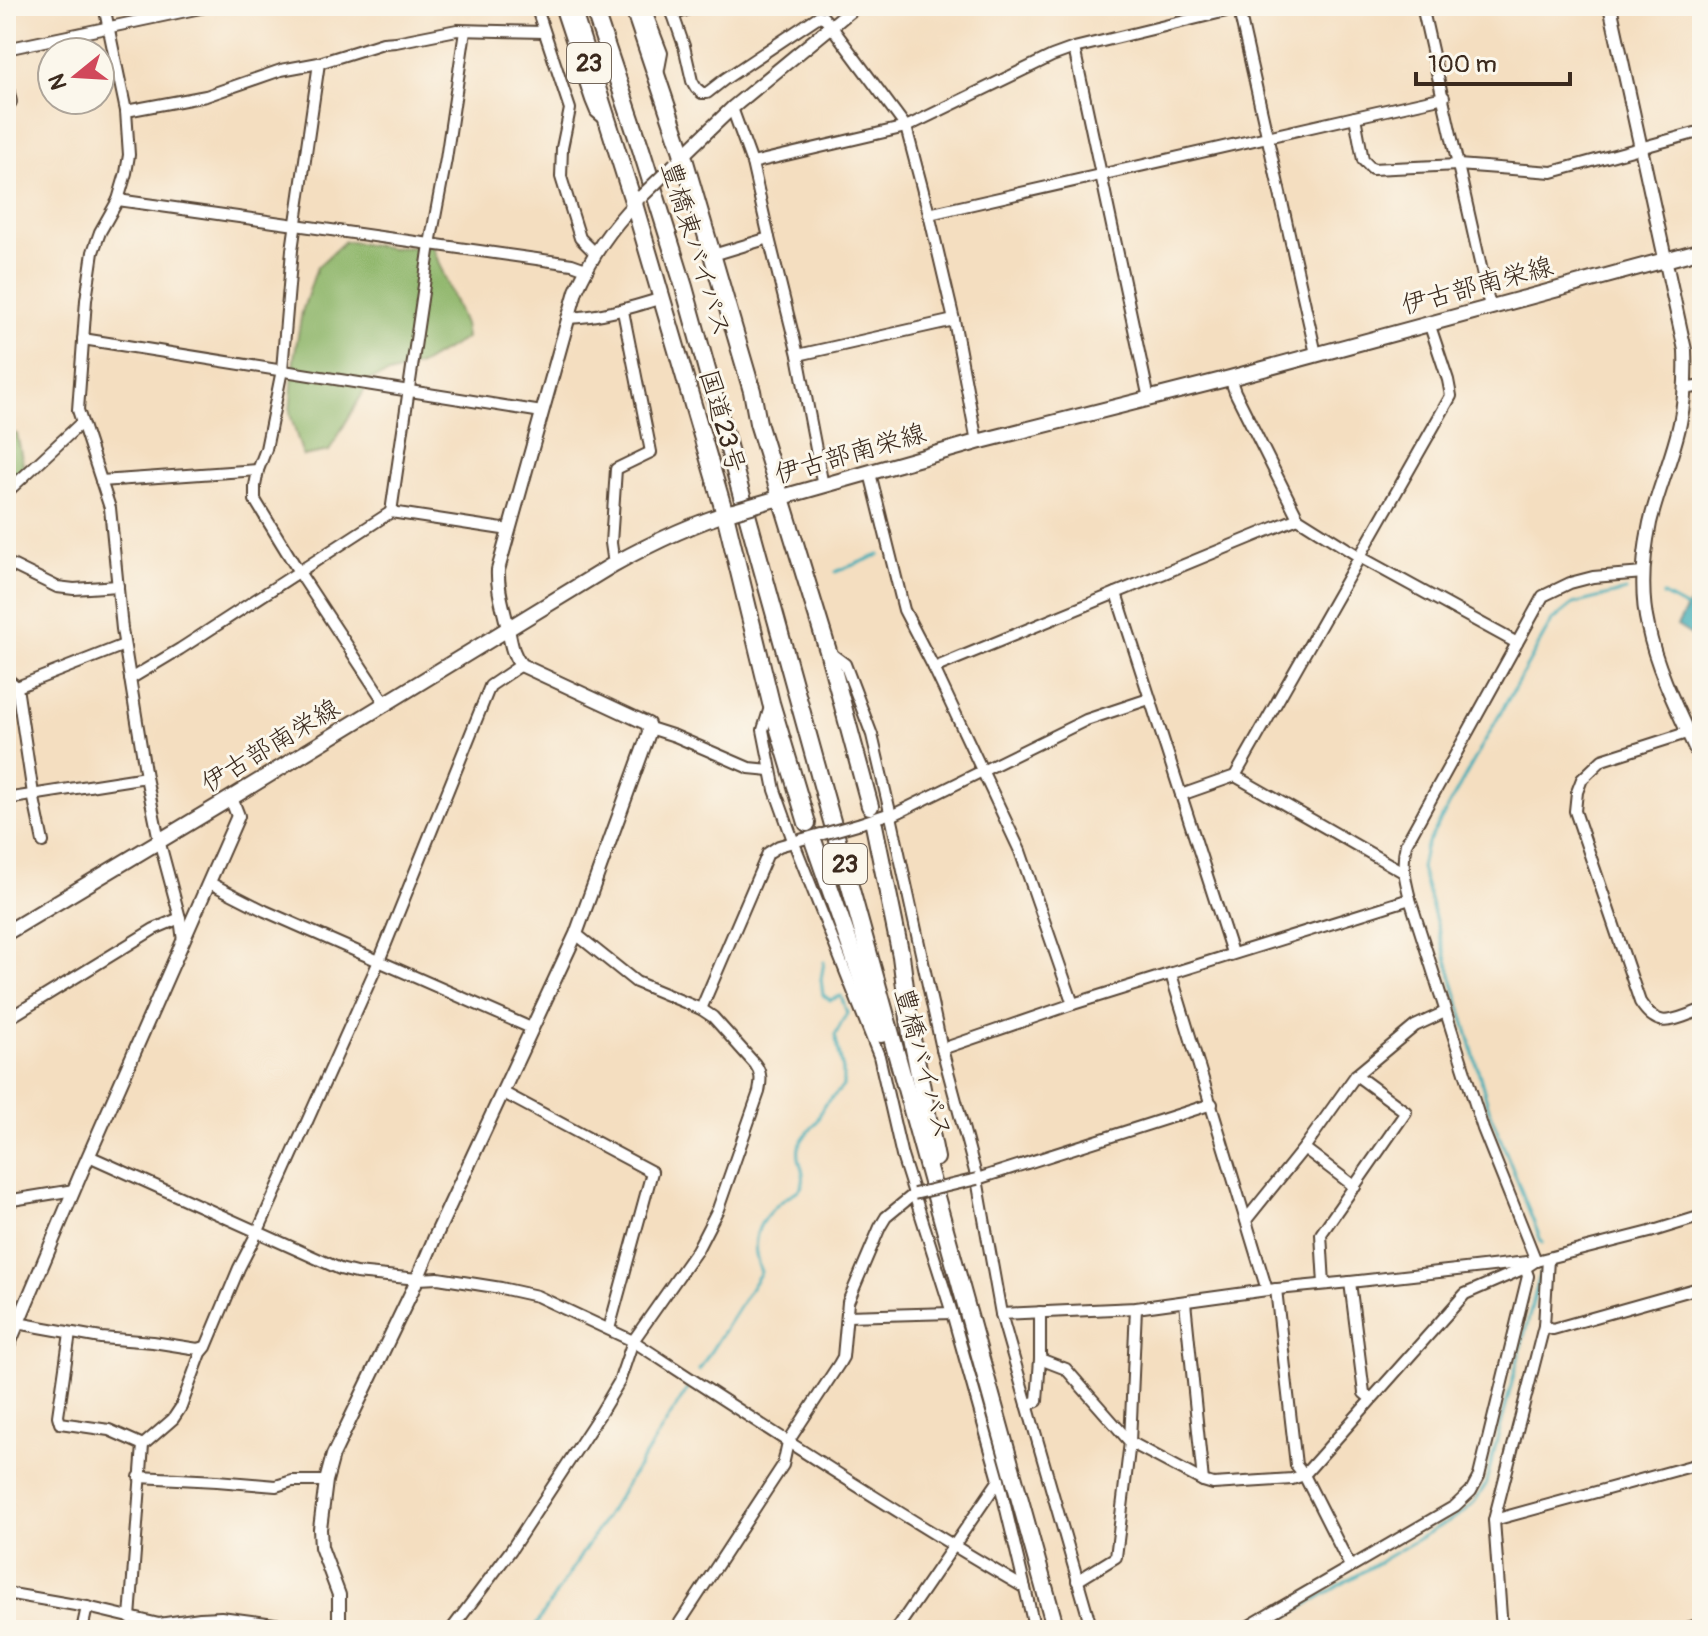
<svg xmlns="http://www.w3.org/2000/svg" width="1708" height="1636" font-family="Pangolin,'Klee One',sans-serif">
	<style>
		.forest { fill: #92b86e; stroke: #667146; stroke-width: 2 }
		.water { fill: #3aabb5; stroke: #3a6a6a; stroke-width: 2 }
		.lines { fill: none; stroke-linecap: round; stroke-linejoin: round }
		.stream { stroke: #3aabb5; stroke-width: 3 }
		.minor-casing { stroke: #574536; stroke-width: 14 }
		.tertiary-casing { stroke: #574536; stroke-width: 16 }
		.secondary-casing { stroke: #574536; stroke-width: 18 }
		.trunk-casing { stroke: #574536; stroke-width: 20 }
		.minor { stroke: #fff; stroke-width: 10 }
		.tertiary { stroke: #fff; stroke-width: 12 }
		.secondary { stroke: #fff; stroke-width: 14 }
		.trunk { stroke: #fff; stroke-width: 16 }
		.minor-bridge-casing { stroke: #574536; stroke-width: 14; stroke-linecap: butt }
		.tertiary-bridge-casing { stroke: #574536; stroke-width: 16; stroke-linecap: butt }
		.secondary-bridge-casing { stroke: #574536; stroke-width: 18; stroke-linecap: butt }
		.minor-bridge { stroke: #fff; stroke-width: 10 }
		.tertiary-bridge { stroke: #fff; stroke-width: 12 }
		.secondary-bridge { stroke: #fff; stroke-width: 14 }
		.labels { text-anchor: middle; stroke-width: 6; stroke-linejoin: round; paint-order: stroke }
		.shield { fill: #fbf7ec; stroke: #75685c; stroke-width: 2 }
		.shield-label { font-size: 24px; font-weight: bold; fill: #3b2a1e }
		.street-label { font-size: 26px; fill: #3b2a1e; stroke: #fbf7ec }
	</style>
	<rect width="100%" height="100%" fill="#fbf7ec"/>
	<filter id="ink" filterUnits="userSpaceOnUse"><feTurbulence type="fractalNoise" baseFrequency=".0125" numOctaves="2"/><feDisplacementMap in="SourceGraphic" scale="16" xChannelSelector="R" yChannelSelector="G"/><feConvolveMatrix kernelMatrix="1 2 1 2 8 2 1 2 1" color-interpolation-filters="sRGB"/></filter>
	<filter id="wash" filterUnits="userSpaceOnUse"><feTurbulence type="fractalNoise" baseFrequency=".006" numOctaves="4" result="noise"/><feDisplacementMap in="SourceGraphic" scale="32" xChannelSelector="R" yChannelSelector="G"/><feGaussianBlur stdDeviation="1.8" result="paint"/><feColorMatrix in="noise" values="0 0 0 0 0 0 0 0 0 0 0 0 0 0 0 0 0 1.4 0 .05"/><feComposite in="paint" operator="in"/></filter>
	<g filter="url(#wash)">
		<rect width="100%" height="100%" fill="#f4dec0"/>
		<g class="forest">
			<polygon points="345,241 391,248 432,246 464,324 466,338 420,365 371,379 329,451 303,456 290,414 294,358 302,312 317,267"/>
			<polygon points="6,432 17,434 24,469 6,488"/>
		</g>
		<polygon class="water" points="1702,597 1702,642 1677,626 1692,599"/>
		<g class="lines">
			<g class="stream">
				<polyline points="835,572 879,555"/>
				<polyline points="1663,595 1687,608 1690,608"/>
				<polyline points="1542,1243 1490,1112 1421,868 1425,848 1552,621 1573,604 1626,591"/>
				<path d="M 699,1370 L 761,1272 C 744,1231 767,1209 800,1189 C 810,1175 795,1162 799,1147 C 802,1135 812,1130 817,1121 C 820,1115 821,1109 825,1104 C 831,1098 838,1093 843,1086 L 843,1070 L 835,1035 L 847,1013 L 841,996 L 830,1000 L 823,995 L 821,979 L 824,962"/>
				<polyline points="533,1630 689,1387"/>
				<polyline points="1264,1630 1464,1512 1475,1501 1485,1486 1541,1271"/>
			</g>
		</g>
	</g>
	<g filter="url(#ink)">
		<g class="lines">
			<defs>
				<g id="minor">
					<polyline points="104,6 126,111 129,155 126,173 118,200 100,232 93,252 86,300 78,410 110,508 122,629 146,777 159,840 180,918 183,941"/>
					<polyline points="536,6 570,109 562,148 561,177 580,238 595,253"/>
					<polyline points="560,6 591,100 596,112 607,121"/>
					<polyline points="644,6 662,53 658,74"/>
					<polyline points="670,6 684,46 692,81 696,88 702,93 707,93 725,79 819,16 823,17 831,26 906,127 929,214 954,320 977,442"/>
					<polyline points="1238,6 1316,354"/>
					<polyline points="1422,6 1490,307"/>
					<polyline points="673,15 697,6"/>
					<polyline points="1074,48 1247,6"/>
					<polyline points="6,49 210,6"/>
					<polyline points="319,63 292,250 282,370 266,449 258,470 255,486 255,500 299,572 385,703"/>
					<polyline points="6,79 11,102 6,109"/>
					<polyline points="732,108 752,163 769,238"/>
					<polyline points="126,111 206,96 281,70 319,63 383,43 396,42 457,30 544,32"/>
					<polyline points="1355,117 1444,97"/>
					<polyline points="752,163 906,127 1052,56 1074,48 1149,399"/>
					<polyline points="118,200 572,264 586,269"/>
					<polyline points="929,214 1355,117 1363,160 1372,169 1458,165 1552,172 1702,131"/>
					<polyline points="713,255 769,238 798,355 823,486"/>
					<path d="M 567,318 C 600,317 630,308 662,298"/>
					<polyline points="83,339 542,412"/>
					<polyline points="798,355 954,320"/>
					<polyline points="1230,378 1235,392 1298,518 1360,557 1517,643"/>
					<polyline points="1684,389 1702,386"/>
					<polyline points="870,473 904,610 934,668 1020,851 1073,1004"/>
					<polyline points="101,481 258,470"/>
					<polyline points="6,493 81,423"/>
					<polyline points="391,512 430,244 446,159 465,31"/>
					<polyline points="6,562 57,587 74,589 118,586"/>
					<polyline points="614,564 611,543 616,469 651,452 623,311"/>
					<polyline points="1116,593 1232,953"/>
					<polyline points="829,652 845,664 872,735 891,816 942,1049 977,1179 1001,1314 1092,1630"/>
					<polyline points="934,668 1298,518"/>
					<polyline points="6,678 17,687"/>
					<polyline points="130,679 180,649 391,512 509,530"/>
					<polyline points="770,707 763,730 775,790 794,843 879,1056 902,1156 952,1313 999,1480 1035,1630"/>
					<polyline points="650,728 675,736 749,768 770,770"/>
					<path d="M 1702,728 L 1602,760 L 1582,779 L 1577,792 L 1575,811 L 1640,1002 C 1659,1032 1673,1019 1702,1010"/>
					<polyline points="1235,776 1403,872"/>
					<polyline points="1181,795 1235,776 1451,396 1448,380 1429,323"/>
					<polyline points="6,799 146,777"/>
					<polyline points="891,816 1086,720 1149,699"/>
					<polyline points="861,823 891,813"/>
					<polyline points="43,842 33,794 17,687 124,645"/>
					<polyline points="210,883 265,911 531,1028"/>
					<polyline points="1171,974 1267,1290"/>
					<polyline points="701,1009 768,853 779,846 821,834"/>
					<polyline points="6,1020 154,929 180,918"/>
					<polyline points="942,1049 1073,1004 1410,899"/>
					<polyline points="502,1092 652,1172 609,1329"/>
					<polyline points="1304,1148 1355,1187"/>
					<path d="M 89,1156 L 340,1269 L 356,1273 L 418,1279 L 438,1278 L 501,1288 L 537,1296 L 633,1341 C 762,1425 891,1510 1025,1588"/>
					<polyline points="977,1179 1212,1104"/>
					<polyline points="6,1201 74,1190"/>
					<polyline points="1246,1220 1304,1148 1356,1075 1415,1026 1445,1012"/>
					<path d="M 1536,1261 L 1483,1129 L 1410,899 C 1405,879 1401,864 1406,844 L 1543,596 L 1570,583 L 1593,577 L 1644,573"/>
					<polyline points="1350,1282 1364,1393 1371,1399"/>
					<polyline points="1324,1284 1321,1234 1406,1112 1356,1075"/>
					<polyline points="1276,1289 1296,1465 1304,1475 1350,1566"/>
					<polyline points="1185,1302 1203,1481"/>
					<polyline points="1001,1314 1136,1308 1267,1290 1350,1282 1536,1261 1650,1232 1702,1216"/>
					<polyline points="847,1316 952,1313"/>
					<polyline points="6,1321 101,1338 153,1342 198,1349 205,1347"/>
					<polyline points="1544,1326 1553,1329 1702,1287"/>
					<polyline points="70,1333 58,1416 60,1423 109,1430 143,1445"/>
					<polyline points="1040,1359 1066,1369 1130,1442 1203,1481 1213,1484 1292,1479 1304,1475 1465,1294 1525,1268 1534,1262"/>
					<polyline points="1027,1405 1037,1401 1040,1359 1040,1312"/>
					<polyline points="139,1477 217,1481 276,1486 292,1481 326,1481"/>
					<polyline points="1494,1520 1702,1463"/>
					<polyline points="1077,1581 1116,1557 1130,1442 1136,1308"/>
					<polyline points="6,1593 87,1607 159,1624 200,1618 221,1617 320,1630"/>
					<polyline points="130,1618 143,1445 173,1419 181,1407 201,1353 206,1347 239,1268 258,1231 379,961 490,686 521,665"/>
					<polyline points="82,1630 87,1607"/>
					<path d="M 451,1630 L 511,1550 L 600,1414 L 619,1382 L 633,1341 L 697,1250 L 718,1209 L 759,1092 C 761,1081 762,1073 755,1064 L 713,1017 L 701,1009 L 636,982 L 576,934"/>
					<polyline points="675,1630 783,1465 788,1442 839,1364 843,1357 848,1302 880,1227 886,1217 914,1194"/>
					<polyline points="896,1630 999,1480"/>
					<polyline points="1242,1630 1455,1506 1471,1491 1479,1476 1528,1276 1525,1268"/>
					<polyline points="1502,1630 1494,1520 1544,1326 1548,1259"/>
				</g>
				<g id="tertiary">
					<path d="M 1610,6 L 1685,350 C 1686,375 1685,399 1680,423 C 1673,457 1658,489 1650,523 C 1643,557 1640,593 1648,627 C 1657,672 1683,721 1702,763"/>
					<polyline points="680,158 732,108 856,6"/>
					<polyline points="6,1351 82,1171 238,816 231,798"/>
					<path d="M 339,1630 L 339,1595 L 321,1547 L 320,1529 L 326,1481 L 333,1455 L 412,1291 L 435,1237 L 576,934 L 649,733 L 648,724 L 521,665 C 512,654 511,643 508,629 C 504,609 497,591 498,570 L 576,291 C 592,255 610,229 637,201"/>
					<polyline points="1683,1630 1702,1625"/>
				</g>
				<g id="secondary">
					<polyline points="772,500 977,442 1230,378 1702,250"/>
					<path d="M 6,933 L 231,798 L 614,564 C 652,543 691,524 734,511"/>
				</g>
				<g id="trunk">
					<polyline points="571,6 634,204 725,514 771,703 807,823"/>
					<polyline points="593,6 641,149 684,287 1056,1630"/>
					<polyline points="633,6 683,155 752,391 758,423 828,651 870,806"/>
					<polyline points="874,825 901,956 911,1034 936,1158"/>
					<polyline points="814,843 881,1034"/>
				</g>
			</defs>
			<use href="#minor" class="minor-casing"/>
			<use href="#tertiary" class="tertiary-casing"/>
			<use href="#secondary" class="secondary-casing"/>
			<use href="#trunk" class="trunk-casing"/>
			<use href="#minor" class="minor"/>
			<use href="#tertiary" class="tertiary"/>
			<use href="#secondary" class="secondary"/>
			<use href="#trunk" class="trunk"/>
			<defs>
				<g id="minor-bridge">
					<polyline points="823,834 861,823"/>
					<polyline points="914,1194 977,1179"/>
				</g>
				<polyline id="tertiary-bridge" points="642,196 675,164"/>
				<polyline id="secondary-bridge" points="734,511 772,500"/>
			</defs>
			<use href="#minor-bridge" class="minor-bridge-casing"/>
			<use href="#tertiary-bridge" class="tertiary-bridge-casing"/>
			<use href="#secondary-bridge" class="secondary-bridge-casing"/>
			<use href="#minor-bridge" class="minor-bridge"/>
			<use href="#tertiary-bridge" class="tertiary-bridge"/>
			<use href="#secondary-bridge" class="secondary-bridge"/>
		</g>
	</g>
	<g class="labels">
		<g class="shield">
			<rect x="567" y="43" width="44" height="40" rx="6"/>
			<rect x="823" y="844" width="44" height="40" rx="6"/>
		</g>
		<g class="shield-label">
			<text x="589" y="71">23</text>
			<text x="845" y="872">23</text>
		</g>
		<g class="street-label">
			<text transform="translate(697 249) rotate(73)" y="9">豊橋東バイパス</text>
			<text transform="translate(1477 285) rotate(-15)" y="9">伊古部南栄線</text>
			<text transform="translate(723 421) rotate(74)" y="9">国道23号</text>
			<text transform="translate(850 453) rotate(-16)" y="9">伊古部南栄線</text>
			<text transform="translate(270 745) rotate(-31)" y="9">伊古部南栄線</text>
			<text transform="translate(924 1063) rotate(75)" y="9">豊橋バイパス</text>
		</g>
	</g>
	<rect width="1708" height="1636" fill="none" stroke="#fbf7ec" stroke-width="32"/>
	<g transform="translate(76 76) rotate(252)"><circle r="38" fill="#fbf7ec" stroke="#aea59a" stroke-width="2"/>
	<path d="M0-6L14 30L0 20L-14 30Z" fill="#d1495b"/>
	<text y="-12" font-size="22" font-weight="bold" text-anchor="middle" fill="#3b2a1e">N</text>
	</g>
	<path d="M1416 72v12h154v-12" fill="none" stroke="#3b2a1e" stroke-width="4"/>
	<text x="1428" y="72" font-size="24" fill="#3b2a1e" stroke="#fbf7ec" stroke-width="6" paint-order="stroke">100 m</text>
</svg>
